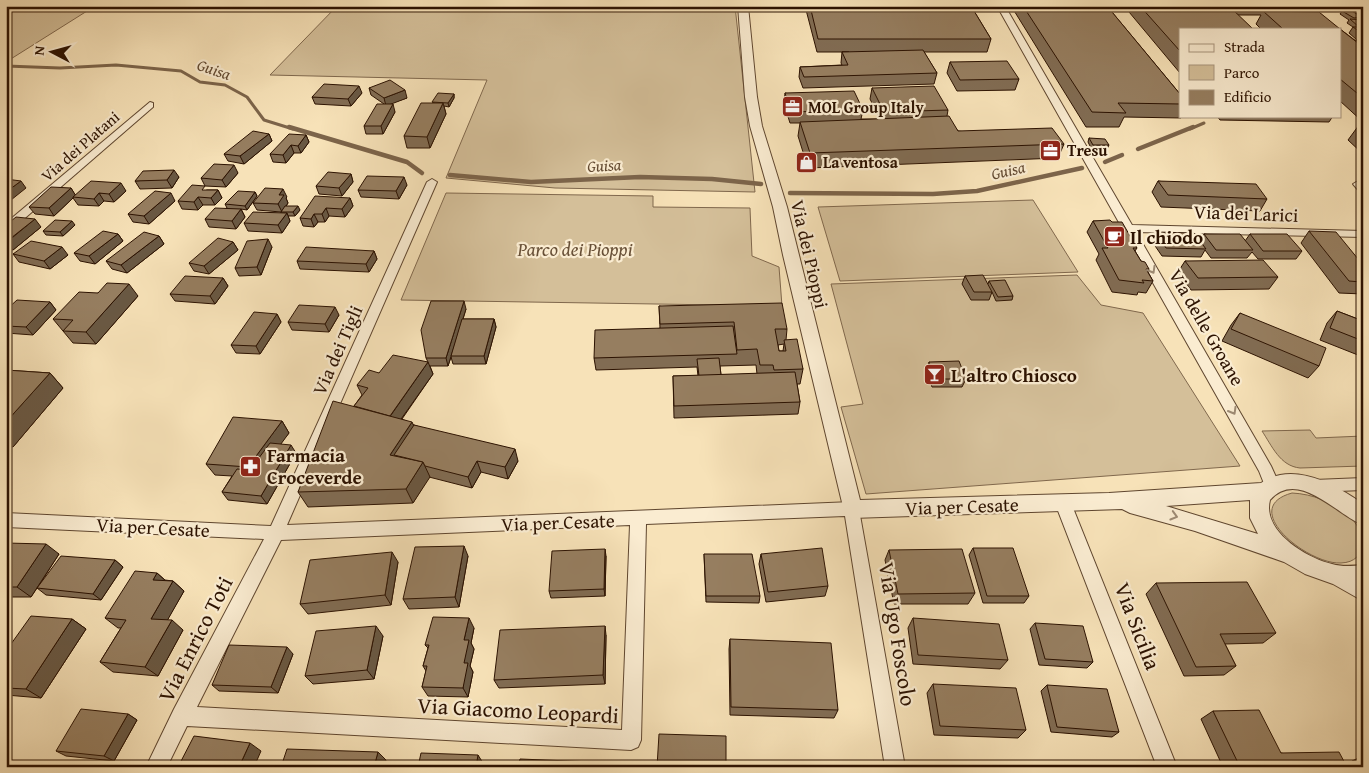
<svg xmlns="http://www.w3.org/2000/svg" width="1369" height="773" font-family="'Gentium Book Plus',serif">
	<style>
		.green { fill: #d4bf99; stroke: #80684d }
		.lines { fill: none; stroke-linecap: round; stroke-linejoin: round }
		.stream-far1 { stroke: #7c644a; stroke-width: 3 }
		.stream { stroke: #7c644a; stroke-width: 4.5 }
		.minor-casing { stroke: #5f462f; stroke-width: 2 }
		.tertiary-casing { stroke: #5f462f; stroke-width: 2 }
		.minor { fill: #faecd1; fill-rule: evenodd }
		.tertiary { fill: #faecd1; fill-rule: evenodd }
		.wall { fill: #816c53; stroke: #2c1201; fill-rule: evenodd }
		.shaded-wall { fill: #695843; stroke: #2c1201 }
		.building { fill: #967e60; stroke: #2c1201 }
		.oneway { stroke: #9d8a73 }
		.labels { text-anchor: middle; stroke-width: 4.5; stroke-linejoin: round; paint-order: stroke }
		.far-water-label { font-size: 16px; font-style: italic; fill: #624931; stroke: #faecd1 }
		.far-poi-label { font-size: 16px; font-weight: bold; fill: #2c1201; stroke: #faecd1; text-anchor: start }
		.far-street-label { font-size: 16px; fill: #2c1201; stroke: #faecd1 }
		.street-label { font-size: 19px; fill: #2c1201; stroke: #faecd1 }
		.poi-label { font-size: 19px; font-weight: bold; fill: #2c1201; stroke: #faecd1; text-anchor: start }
		.park-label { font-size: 19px; font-style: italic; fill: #674f36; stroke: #faecd1 }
		.near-street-label { font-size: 22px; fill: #2c1201; stroke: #faecd1 }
	</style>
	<rect width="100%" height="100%" fill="#f7e2b8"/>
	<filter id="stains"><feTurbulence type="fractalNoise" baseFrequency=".004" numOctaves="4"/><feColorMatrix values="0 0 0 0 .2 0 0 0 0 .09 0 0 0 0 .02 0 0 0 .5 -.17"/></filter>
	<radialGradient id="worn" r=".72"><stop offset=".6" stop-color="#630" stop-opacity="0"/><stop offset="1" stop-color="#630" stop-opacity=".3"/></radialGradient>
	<g class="green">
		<polygon points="6,6 95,6 6,62"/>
		<polygon points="337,6 735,6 755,192 555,188 446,178 487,80 270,75"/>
		<polygon points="446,193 653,196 653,207 750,208 752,256 779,267 782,306 401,300"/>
		<polygon points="1033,200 1078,272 840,281 818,207"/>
		<polygon points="1077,275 1101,305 1143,313 1240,466 866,494 841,407 863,404 831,284"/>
		<path d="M 1310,430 L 1316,438 L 1363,436 L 1363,466 L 1300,468 C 1280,466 1272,446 1262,431 Z"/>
		<path d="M 1292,493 C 1313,494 1332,502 1348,515 C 1367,531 1369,562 1341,563 C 1308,565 1237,508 1292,493 Z"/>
	</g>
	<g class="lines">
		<g class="stream-far1">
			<polyline points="6,66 60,68 116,65 181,71 200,82 225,85 247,97 264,120 293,129"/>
			<polyline points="1190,129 1204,123"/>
		</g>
		<g class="stream">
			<polyline points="289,127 407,162 422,173"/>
			<polyline points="1138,149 1193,127"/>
			<polyline points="1105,162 1122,155"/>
			<polyline points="450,175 531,182 640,177 712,179 761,184"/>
			<polyline points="790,193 933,194 977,191 1082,168"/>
		</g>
		<defs>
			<g id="minor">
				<polygon points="997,6 1005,6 1132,225 1363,231 1363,237 1136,232 1271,466 1280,486 1277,491 1272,492 1267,491 1259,471"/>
				<polygon points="1356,6 1363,6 1363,10"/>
				<polygon points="150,102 153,103 153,107 10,231 6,232 6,223"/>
				<path d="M 432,179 L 437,182 L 287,525 L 852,502 L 858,504 L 905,767 L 885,767 L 845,516 L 646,524 L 641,740 L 638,747 L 631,750 L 187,726 L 167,767 L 146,767 L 174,709 L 264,539 L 6,527 L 6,513 L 271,526 L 427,182 ZM 630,525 L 622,730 L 197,707 L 281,540 Z"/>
				<polygon points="1358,181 1363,183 1363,192 1359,191 1353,184"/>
				<polygon points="1363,478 1363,490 1314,492 1309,491 1306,486 1309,481 1314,480"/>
				<polygon points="1063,496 1069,498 1071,503 1177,767 1157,767 1055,503 1057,498"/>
			</g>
			<path id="tertiary" d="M 738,6 L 748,6 L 757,97 L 762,126 L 787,207 L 860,500 L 1109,493 L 1261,483 C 1293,461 1335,484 1363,504 L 1363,525 C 1337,515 1298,468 1270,500 C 1262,531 1306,558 1332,564 C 1342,567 1352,566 1363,565 L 1363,601 L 1333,584 L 1305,574 L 1284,562 L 1195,531 L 1130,513 L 1122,509 L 852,518 L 845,515 L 783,255 L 773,207 L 750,126 L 745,97 ZM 1250,500 L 1250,518 L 1258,534 L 1166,506 Z"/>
		</defs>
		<use href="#minor" class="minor-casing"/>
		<use href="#tertiary" class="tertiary-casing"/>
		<use href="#minor" class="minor"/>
		<use href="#tertiary" class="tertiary"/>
	</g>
	<g class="wall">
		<polygon points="805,6 971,6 991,39 987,52 924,52 937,73 934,84 803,88 799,77 800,67 842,65 841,63 842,52 849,52 817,52"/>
		<polygon points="1013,6 1107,6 1180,94 1180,116 1182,116 1181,118 1124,117 1119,127 1086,127 1013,9"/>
		<polygon points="1124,6 1276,6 1273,11 1340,29 1261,29 1256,24 1261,15 1238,15 1180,29 1180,73"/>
		<polygon points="1342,11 1362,17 1361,20 1363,20 1363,122 1340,101 1340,29 1356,41 1357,40 1349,33 1353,27 1347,23 1349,20 1340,14"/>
		<polygon points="950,62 1019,79 1015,90 957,91 947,73"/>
		<polygon points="369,88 407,98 389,104 395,112 383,134 366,134 364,126 384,104 371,95"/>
		<polygon points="872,88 948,110 947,116 958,131 1064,144 1058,158 808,168 798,136 800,123 790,123 784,104 785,93 863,110 861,119 880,119 870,99"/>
		<polygon points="362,93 351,106 315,104 312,97"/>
		<polygon points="454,94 454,98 449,107 444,106 446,114 430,148 407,148 404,136 432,103"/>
		<polygon points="1217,116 1333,116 1329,122 1220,120"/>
		<polygon points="1359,125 1363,125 1363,154 1348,140"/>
		<polygon points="269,134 272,141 244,164 228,161 224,154"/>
		<polygon points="306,135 309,142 301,153 294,153 286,163 273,162 270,154"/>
		<polygon points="1089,138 1109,145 1107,149 1091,148 1088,142"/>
		<polygon points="238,173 226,187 205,186 201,178"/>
		<polygon points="351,174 353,182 342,196 319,194 316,186"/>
		<polygon points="179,177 172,188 140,189 135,181"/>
		<polygon points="1158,181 1267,199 1260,211 1161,207 1152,192"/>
		<polygon points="407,185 399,199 361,197 358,190"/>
		<polygon points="71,188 75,195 126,191 114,202 104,201 99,206 78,205 73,198 54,216 35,214 29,207"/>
		<polygon points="207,190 218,190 222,198 215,205 203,205 198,210 182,209 178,201"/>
		<polygon points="255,192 257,196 247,210 241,209 245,217 236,229 209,227 205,219 227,208 225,204"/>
		<polygon points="287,197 286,198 288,203 286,206 300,210 295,216 288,216 290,221 282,233 248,231 244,223 281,213 281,212 257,210 253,203"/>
		<polygon points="350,198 353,206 345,217 329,216 325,222 318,222 314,227 303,226 300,218"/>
		<polygon points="175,201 149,224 133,222 128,214"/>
		<polygon points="1093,221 1112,222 1137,248 1135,251 1141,261 1149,269 1148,272 1153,281 1146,293 1138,292 1137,295 1112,292 1096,260 1099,254 1087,232"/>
		<polygon points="6,225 41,227 13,250 6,250"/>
		<polygon points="75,225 63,236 46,235 43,231"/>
		<polygon points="1309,231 1363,265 1363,294 1339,293 1301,243"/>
		<polygon points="1156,232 1200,240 1204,234 1245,241 1250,234 1302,251 1296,259 1258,259 1252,252 1247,258 1211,258 1205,250 1201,257 1162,256 1151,240"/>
		<polygon points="118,234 123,241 95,264 80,261 74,253"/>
		<polygon points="159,236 164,244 127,273 112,269 106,261"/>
		<polygon points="233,242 238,250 209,274 194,271 189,263"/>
		<polygon points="272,247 261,275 239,276 235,268"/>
		<polygon points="374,251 377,259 369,272 300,269 297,261"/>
		<polygon points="13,254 68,255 50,269 19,262"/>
		<polygon points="1185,261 1278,277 1269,289 1191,290 1178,272"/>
		<polygon points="965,276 988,284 989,281 1013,296 1012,300 996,301 992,292 989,300 971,300 962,284"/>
		<polygon points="223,278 228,286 215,304 175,301 170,294"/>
		<polygon points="98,293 138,296 96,344 73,343 53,319"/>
		<polygon points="50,302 56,310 33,335 6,333 6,310"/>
		<path d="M 659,306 L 787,329 L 786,340 L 803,369 L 800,384 L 797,384 L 800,402 L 798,414 L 674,418 L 673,376 L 698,376 L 697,367 L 596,370 L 594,358 L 660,328 ZM 784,344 L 783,351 L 779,351 L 778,345 ZM 756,365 L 757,374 L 721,375 L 720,366 Z"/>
		<polygon points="466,309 463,319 494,319 496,327 486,364 453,364 451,357 448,366 430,366 433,374 402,419 414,425 518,461 508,479 481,472 472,488 429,477 413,503 308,507 298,492 354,406 362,395 357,385 379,373 428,362 426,358"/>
		<polygon points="1337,311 1363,321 1363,357 1320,340 1327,323"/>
		<polygon points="1240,313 1319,366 1308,378 1222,341 1231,325"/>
		<polygon points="277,314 281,322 260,354 236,353 231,345"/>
		<polygon points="339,315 329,332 292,330 288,322"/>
		<polygon points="929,362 966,379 962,387 932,387 926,370"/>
		<polygon points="6,370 50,373 63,388 13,447 6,446"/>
		<polygon points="282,421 289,433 280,444 296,453 267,504 228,500 222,492 232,476 215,475 206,464"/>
		<polygon points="6,543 59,554 38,587 115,560 123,567 101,600 46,595 37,588 31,597 6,597"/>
		<polygon points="973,548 1029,596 1024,603 983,603 969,555"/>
		<polygon points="889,550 975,593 968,604 894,604 885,560"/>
		<polygon points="704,554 760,596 759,603 706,602"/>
		<polygon points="761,554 828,586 825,596 766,602 759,564"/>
		<polygon points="468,556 459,607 409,609 403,599"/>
		<polygon points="606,556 605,596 551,598 549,591"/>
		<polygon points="398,562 391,605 308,614 300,604"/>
		<polygon points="157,573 165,580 173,581 184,591 167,620 183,630 158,676 113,672 100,662 121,628 118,628 105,618"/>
		<polygon points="1156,583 1276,633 1263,643 1225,644 1236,666 1224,675 1184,676 1146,594"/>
		<polygon points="913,618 1008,660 1000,669 913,664 908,628"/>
		<polygon points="72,619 86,629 41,698 6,695 6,651"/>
		<polygon points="1035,623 1093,662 1087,668 1039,665 1030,629"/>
		<polygon points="474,628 471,643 474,649 470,666 473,672 468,697 428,696 422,687 426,671 423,666 428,648 425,645"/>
		<polygon points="606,635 605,684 499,688 494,680"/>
		<polygon points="383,636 374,679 313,684 305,676"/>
		<polygon points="730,639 838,710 834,718 730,715 729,649"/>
		<polygon points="293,654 278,693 219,691 212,685"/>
		<polygon points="933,684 1026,730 1018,738 934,735 927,693"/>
		<polygon points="1047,685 1119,732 1112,737 1051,732 1041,691"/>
		<polygon points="1213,711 1281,753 1347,767 1223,767 1201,719"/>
		<polygon points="128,714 137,720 114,761 66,756 56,751"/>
		<polygon points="1363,756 1363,767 1356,767 1352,761"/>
	</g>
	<g class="shaded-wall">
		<polygon points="359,86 362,93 351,106 348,99"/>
		<polygon points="405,90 407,98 386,106 384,98"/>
		<polygon points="454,94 454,98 449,107 448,103"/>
		<polygon points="443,103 446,114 430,148 427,137"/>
		<polygon points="393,104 395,112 383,134 381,126"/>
		<polygon points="269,134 272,141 244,164 240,156"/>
		<polygon points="306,135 309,142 301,153 298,146"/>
		<polygon points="291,145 294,153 286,163 283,155"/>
		<polygon points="234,165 238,173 226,187 222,180"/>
		<polygon points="174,170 179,177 172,188 167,180"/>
		<polygon points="351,174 353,182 342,196 339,188"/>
		<polygon points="404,177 407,185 399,199 396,191"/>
		<polygon points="21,181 26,188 6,204 6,192"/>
		<polygon points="121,183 126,191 114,202 109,194"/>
		<polygon points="71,188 76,196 73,197 73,198 54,216 49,208"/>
		<polygon points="283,189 287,197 286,198 288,203 282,212 278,204 279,195"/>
		<polygon points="218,190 222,198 215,205 211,198"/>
		<polygon points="255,192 257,196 247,210 245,206"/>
		<polygon points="99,193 104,201 99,206 94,199"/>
		<polygon points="171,193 175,201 149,224 144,216"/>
		<polygon points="198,197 203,205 198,210 194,202"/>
		<polygon points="350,198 353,206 345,217 342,209"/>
		<polygon points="298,206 300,210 295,216 293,212"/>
		<polygon points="326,208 329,216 325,222 322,214"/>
		<polygon points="241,209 245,217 236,229 232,221"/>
		<polygon points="287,213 290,221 282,233 278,225"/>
		<polygon points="314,214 318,222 314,227 311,219"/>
		<polygon points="35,219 41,227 13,250 7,242"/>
		<polygon points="72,221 75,225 63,236 60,232"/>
		<polygon points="118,234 123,241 95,264 89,256"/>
		<polygon points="159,236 164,244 127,273 121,265"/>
		<polygon points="268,239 272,247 261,275 257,267"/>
		<polygon points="233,242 238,250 209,274 204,266"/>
		<polygon points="62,247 68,255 50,269 44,261"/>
		<polygon points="374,251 377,259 369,272 366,264"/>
		<polygon points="223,278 228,286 215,304 210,296"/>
		<polygon points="129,284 138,296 96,344 86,332"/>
		<polygon points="464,301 466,309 448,366 446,358"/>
		<polygon points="50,302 56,310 33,335 26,327"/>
		<polygon points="335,307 339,315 329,332 325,324"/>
		<polygon points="277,314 281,322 260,354 256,346"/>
		<polygon points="494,319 496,327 486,364 484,356"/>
		<polygon points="428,362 433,374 394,429 389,418"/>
		<polygon points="50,373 63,388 13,447 6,440 6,422"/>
		<polygon points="282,421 289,433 256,478 248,467"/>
		<polygon points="412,422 419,437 403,461 390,455"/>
		<polygon points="291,445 296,453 267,504 261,496"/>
		<polygon points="515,449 518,461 508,479 505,467"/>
		<polygon points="477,461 481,472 472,488 468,477"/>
		<polygon points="423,462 430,477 413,503 406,489"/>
		<polygon points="46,544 59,554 31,597 17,587"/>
		<polygon points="464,546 468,556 459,607 455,597"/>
		<polygon points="605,549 606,556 605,596 604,589"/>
		<polygon points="392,552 398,562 391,605 385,595"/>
		<polygon points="115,560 123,567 101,600 93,594"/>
		<polygon points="157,573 168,583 153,580"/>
		<polygon points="173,581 184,591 163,628 151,619"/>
		<polygon points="469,618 474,628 471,643 474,649 470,666 473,672 468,697 463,688 464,640"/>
		<polygon points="72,619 86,629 41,698 26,689"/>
		<polygon points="172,620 183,630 158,676 145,667"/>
		<polygon points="376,626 383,636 374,679 367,670"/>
		<polygon points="605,626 606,635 605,684 603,675"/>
		<polygon points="287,647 293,654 278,693 271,687"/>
		<polygon points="128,714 137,720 114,761 104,756"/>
		<polygon points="250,743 261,751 254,767 239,767"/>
		<polygon points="378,752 386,760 384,767 374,767"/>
		<polygon points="478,755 483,763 483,767 476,767"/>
	</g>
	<g class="building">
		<polygon points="810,6 971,6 991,39 818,39"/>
		<polygon points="1023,6 1107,6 1180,94 1180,104 1118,103 1126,113 1092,112"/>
		<polygon points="1140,6 1229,6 1253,29 1180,29 1180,51"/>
		<polygon points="1350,10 1362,17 1354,18 1342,11"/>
		<polygon points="1263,11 1319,12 1340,29 1283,29"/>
		<polygon points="1350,19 1363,20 1363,27 1359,27"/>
		<polygon points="1353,27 1363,27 1363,34"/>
		<polygon points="1340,29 1363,47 1363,98 1340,79"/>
		<polygon points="923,50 937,73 804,77 800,67 848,65 842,52"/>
		<polygon points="1007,61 1019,79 960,80 950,62"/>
		<polygon points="390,80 405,90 384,98 369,88"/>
		<polygon points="324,84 359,86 348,99 312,97"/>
		<polygon points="934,86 948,110 884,112 872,88"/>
		<polygon points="854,91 863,110 791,112 785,93"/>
		<polygon points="438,93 454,94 448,103 432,102"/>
		<polygon points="421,103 443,103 427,137 404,136"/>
		<polygon points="377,104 393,104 381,126 364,126"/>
		<polygon points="949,116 958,131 1052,128 1064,144 810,153 800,122"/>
		<polygon points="1359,125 1363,125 1363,129"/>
		<polygon points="253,131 269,134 240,156 224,154"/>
		<polygon points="289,134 306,135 298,146 291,145 283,155 270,154"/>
		<polygon points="1089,138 1105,139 1109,145 1093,145"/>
		<polygon points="214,164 234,165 222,180 201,178"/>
		<polygon points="174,170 167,180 135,181 143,171"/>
		<polygon points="328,172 351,174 339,188 316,186"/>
		<polygon points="367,176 404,177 396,191 358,190"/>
		<polygon points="6,179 21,181 6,192"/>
		<polygon points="91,181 121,183 109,194 99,193 94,199 73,197"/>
		<polygon points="1158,181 1256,184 1267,199 1168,195"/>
		<polygon points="192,185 205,186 202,190 218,190 211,198 198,197 194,202 178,201"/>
		<polygon points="51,187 71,188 49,208 29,207"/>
		<polygon points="265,188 283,189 279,195 284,195 278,204 253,203"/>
		<polygon points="155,191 171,193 144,216 128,214"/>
		<polygon points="238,191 255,192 245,206 225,204"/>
		<polygon points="315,196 350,198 342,209 326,208 322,214 314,214 311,219 300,218"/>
		<polygon points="285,206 298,206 293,212 281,212"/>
		<polygon points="215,208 241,209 232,221 205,219"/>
		<polygon points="253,212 287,213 278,225 244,223"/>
		<polygon points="16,217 35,219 6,242 6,225"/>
		<polygon points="55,220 72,221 60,232 43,231"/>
		<polygon points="1110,220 1112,222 1122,222 1137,248 1133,248 1141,261 1145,262 1149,269 1146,269 1153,281 1142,280 1144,283 1119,280 1102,248 1108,248 1093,221"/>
		<polygon points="103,231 118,234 89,256 74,253"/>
		<polygon points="1309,231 1336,232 1363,265 1363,282 1349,281"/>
		<polygon points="144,232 159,236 121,265 106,261"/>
		<polygon points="1156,232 1194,233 1206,249 1166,248"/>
		<polygon points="1204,234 1240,234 1253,250 1216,250"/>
		<polygon points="1250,234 1287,234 1302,251 1263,251"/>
		<polygon points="218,238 233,242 204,266 189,263"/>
		<polygon points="268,239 257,267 235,268 247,241"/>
		<polygon points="31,241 62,247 44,261 13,254"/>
		<polygon points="306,247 374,251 366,264 297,261"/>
		<polygon points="1263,260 1278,277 1198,278 1185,261"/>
		<polygon points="983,275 992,292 974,292 965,276"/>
		<polygon points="185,276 223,278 210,296 170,294"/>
		<polygon points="1005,280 1013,296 998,297 989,281"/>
		<polygon points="107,283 129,284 86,332 63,331 73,320 53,319 79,292 98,293"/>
		<polygon points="17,300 50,302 26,327 6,326 6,310"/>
		<polygon points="431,301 464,301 446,358 426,358 421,330"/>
		<polygon points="782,303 787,329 775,329 779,351 786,351 784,340 797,339 803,369 774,370 773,365 760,365 757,349 737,350 734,322 660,324 659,306"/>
		<polygon points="299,305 335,307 325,324 288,322"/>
		<polygon points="1337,311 1363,321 1363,341 1330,328"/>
		<polygon points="254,312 277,314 256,346 231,345"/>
		<polygon points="1240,313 1326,348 1319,366 1231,329"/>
		<polygon points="462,319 494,319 484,356 451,356"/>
		<polygon points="733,326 737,354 594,358 595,330"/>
		<polygon points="393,355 428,362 390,416 354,406 368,388 357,385 369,370 379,373"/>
		<polygon points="719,358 721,375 699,376 697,359"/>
		<polygon points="959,361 966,379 935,379 929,362"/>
		<polygon points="6,370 50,373 6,422"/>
		<polygon points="795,372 800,402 674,406 673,376"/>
		<polygon points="333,401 412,422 390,455 423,462 406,489 298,492"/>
		<polygon points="233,417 282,421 248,467 206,464"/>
		<polygon points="414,425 515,449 505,467 477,461 468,477 425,466 423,462 394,455"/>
		<polygon points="270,443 291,445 261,496 222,492 237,469 250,470"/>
		<polygon points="6,543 46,544 17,587 6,587"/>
		<polygon points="464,546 455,597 403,599 415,547"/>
		<polygon points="822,548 828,586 768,592 761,554"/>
		<polygon points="973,548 1013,548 1029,596 987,596"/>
		<polygon points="605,549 604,589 549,591 552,551"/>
		<polygon points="962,549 975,593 898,594 889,550"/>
		<polygon points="392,552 385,595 300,604 310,560"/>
		<polygon points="704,554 752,554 760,596 706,596"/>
		<polygon points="61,556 115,560 93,594 37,588"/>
		<polygon points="135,571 157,573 153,580 173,581 151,619 172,620 145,667 100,662 126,620 105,618"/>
		<polygon points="1247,582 1276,633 1220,634 1236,666 1196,667 1156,583"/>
		<polygon points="31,616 72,619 26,689 6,688 6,651"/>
		<polygon points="433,617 469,618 464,640 469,640 464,663 468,663 463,688 422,687 427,666 423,666 429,645 425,645"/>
		<polygon points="913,618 999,624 1008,660 918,655"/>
		<polygon points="1035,623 1083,626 1093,662 1045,659"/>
		<polygon points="376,626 367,670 305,676 316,631"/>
		<polygon points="605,626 603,675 494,680 500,630"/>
		<polygon points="730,639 831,643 838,710 731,707"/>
		<polygon points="229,645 287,647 271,687 212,685"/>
		<polygon points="933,684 1016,688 1026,730 940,726"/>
		<polygon points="1047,685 1107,689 1119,732 1057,727"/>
		<polygon points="81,709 128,714 104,756 56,751"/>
		<polygon points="1259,710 1281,753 1339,752 1347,767 1240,767 1213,711"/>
		<polygon points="659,734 726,736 726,767 657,767"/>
		<polygon points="194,736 250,743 239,767 178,767"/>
		<polygon points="287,749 378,752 374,767 281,767"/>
		<polygon points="421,753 478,755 476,767 418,767"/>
		<polygon points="520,759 594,762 594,767 518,767"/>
	</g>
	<defs><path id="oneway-chevron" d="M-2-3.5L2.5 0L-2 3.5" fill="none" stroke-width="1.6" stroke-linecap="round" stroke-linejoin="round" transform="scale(1.25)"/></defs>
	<g class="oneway">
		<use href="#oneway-chevron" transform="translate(1152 270) rotate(60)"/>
		<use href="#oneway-chevron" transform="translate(1233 411) rotate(60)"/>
		<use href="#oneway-chevron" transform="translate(1174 516) rotate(16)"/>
	</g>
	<defs>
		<symbol id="office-square" viewBox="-11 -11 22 22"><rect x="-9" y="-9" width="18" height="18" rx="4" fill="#8f2418" stroke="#faecd1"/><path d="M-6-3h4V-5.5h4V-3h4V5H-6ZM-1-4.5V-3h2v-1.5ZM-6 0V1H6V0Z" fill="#fff"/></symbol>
		<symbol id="shop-square" viewBox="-11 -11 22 22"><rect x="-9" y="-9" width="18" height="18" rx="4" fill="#8f2418" stroke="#faecd1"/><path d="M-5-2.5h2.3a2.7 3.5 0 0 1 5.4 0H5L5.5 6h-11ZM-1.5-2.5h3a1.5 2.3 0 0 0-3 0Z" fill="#fff"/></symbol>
		<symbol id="cafe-square" viewBox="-11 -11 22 22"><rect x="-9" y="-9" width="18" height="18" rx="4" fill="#8f2418" stroke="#faecd1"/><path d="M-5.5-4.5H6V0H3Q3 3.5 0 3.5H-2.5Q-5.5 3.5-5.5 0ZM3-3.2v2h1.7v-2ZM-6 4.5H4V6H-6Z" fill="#fff"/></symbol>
		<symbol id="bar-square" viewBox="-11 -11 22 22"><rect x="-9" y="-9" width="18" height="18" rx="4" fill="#8f2418" stroke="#faecd1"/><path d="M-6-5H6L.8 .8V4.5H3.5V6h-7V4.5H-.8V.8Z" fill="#fff"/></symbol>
		<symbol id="pharmacy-square" viewBox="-11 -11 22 22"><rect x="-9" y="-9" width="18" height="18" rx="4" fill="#8f2418" stroke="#faecd1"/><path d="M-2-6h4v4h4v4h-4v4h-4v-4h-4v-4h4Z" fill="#fff"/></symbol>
	</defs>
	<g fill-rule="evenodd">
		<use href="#office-square" x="780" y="94" width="25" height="25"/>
		<use href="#office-square" x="1038" y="138" width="25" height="25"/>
		<use href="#shop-square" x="794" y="150" width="25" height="25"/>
		<use href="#cafe-square" x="1102" y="224" width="25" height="25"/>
		<use href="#bar-square" x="922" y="362" width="25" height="25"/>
		<use href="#pharmacy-square" x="238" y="454" width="25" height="25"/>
	</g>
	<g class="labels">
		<g class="far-water-label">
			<text transform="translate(214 69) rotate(18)" y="6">Guisa</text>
			<text transform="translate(604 165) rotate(-3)" y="6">Guisa</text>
			<text transform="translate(1008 170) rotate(-13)" y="6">Guisa</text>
		</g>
		<g class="far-poi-label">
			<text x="808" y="113">MOL Group Italy</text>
			<text x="1067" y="156">Tresu</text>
			<text x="823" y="168">La ventosa</text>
		</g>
		<g class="far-street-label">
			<text transform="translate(80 146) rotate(-41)" y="6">Via dei Platani</text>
		</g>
		<g class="street-label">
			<text transform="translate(1246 213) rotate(2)" y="7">Via dei Larici</text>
			<text transform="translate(810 254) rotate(77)" y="7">Via dei Pioppi</text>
			<text transform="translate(1207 327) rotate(60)" y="7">Via delle Groane</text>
			<text transform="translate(337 350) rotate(-66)" y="7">Via dei Tigli</text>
			<text transform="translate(962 506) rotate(-2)" y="7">Via per Cesate</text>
			<text transform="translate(558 522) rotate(-2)" y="7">Via per Cesate</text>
			<text transform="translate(153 527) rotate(3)" y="7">Via per Cesate</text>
		</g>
		<g class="poi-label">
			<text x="1130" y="244">Il chiodo</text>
			<text x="951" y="382">L'altro Chiosco</text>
			<text x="267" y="462">Farmacia<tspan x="267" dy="22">Croceverde</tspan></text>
		</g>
		<g class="park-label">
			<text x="575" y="256">Parco dei Pioppi</text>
		</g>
		<g class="near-street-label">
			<text transform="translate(1138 626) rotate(69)" y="8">Via Sicilia</text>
			<text transform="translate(898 634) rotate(81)" y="8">Via Ugo Foscolo</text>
			<text transform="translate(195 639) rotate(-63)" y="8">Via Enrico Toti</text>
			<text transform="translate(518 710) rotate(3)" y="8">Via Giacomo Leopardi</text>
		</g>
	</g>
	<rect width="1369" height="773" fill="none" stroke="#f7e2b8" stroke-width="25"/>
	<rect x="8" y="8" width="1354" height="758" fill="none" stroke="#2c1201" stroke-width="2.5"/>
	<rect x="12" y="12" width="1344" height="748" fill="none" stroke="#2c1201"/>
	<rect x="1179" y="28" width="162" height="90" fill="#faecd1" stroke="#a8957e"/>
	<rect x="1189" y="44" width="25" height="8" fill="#faecd1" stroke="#a8957e"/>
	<text x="1224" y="52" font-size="15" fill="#2c1201">Strada</text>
	<rect x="1189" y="65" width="25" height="15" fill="#d4bf99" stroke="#a8957e"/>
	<text x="1224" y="78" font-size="15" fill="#2c1201">Parco</text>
	<rect x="1189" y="90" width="25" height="15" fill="#967e60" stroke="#a8957e"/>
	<text x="1224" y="102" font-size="15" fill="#2c1201">Edificio</text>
	<g transform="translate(52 52) rotate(276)" stroke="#faecd1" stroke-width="4" paint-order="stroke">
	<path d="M0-4L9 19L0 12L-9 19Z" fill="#2c1201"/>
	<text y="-8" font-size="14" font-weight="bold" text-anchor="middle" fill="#2c1201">N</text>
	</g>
	<rect width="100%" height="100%" filter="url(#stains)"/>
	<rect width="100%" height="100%" fill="url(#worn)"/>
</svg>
